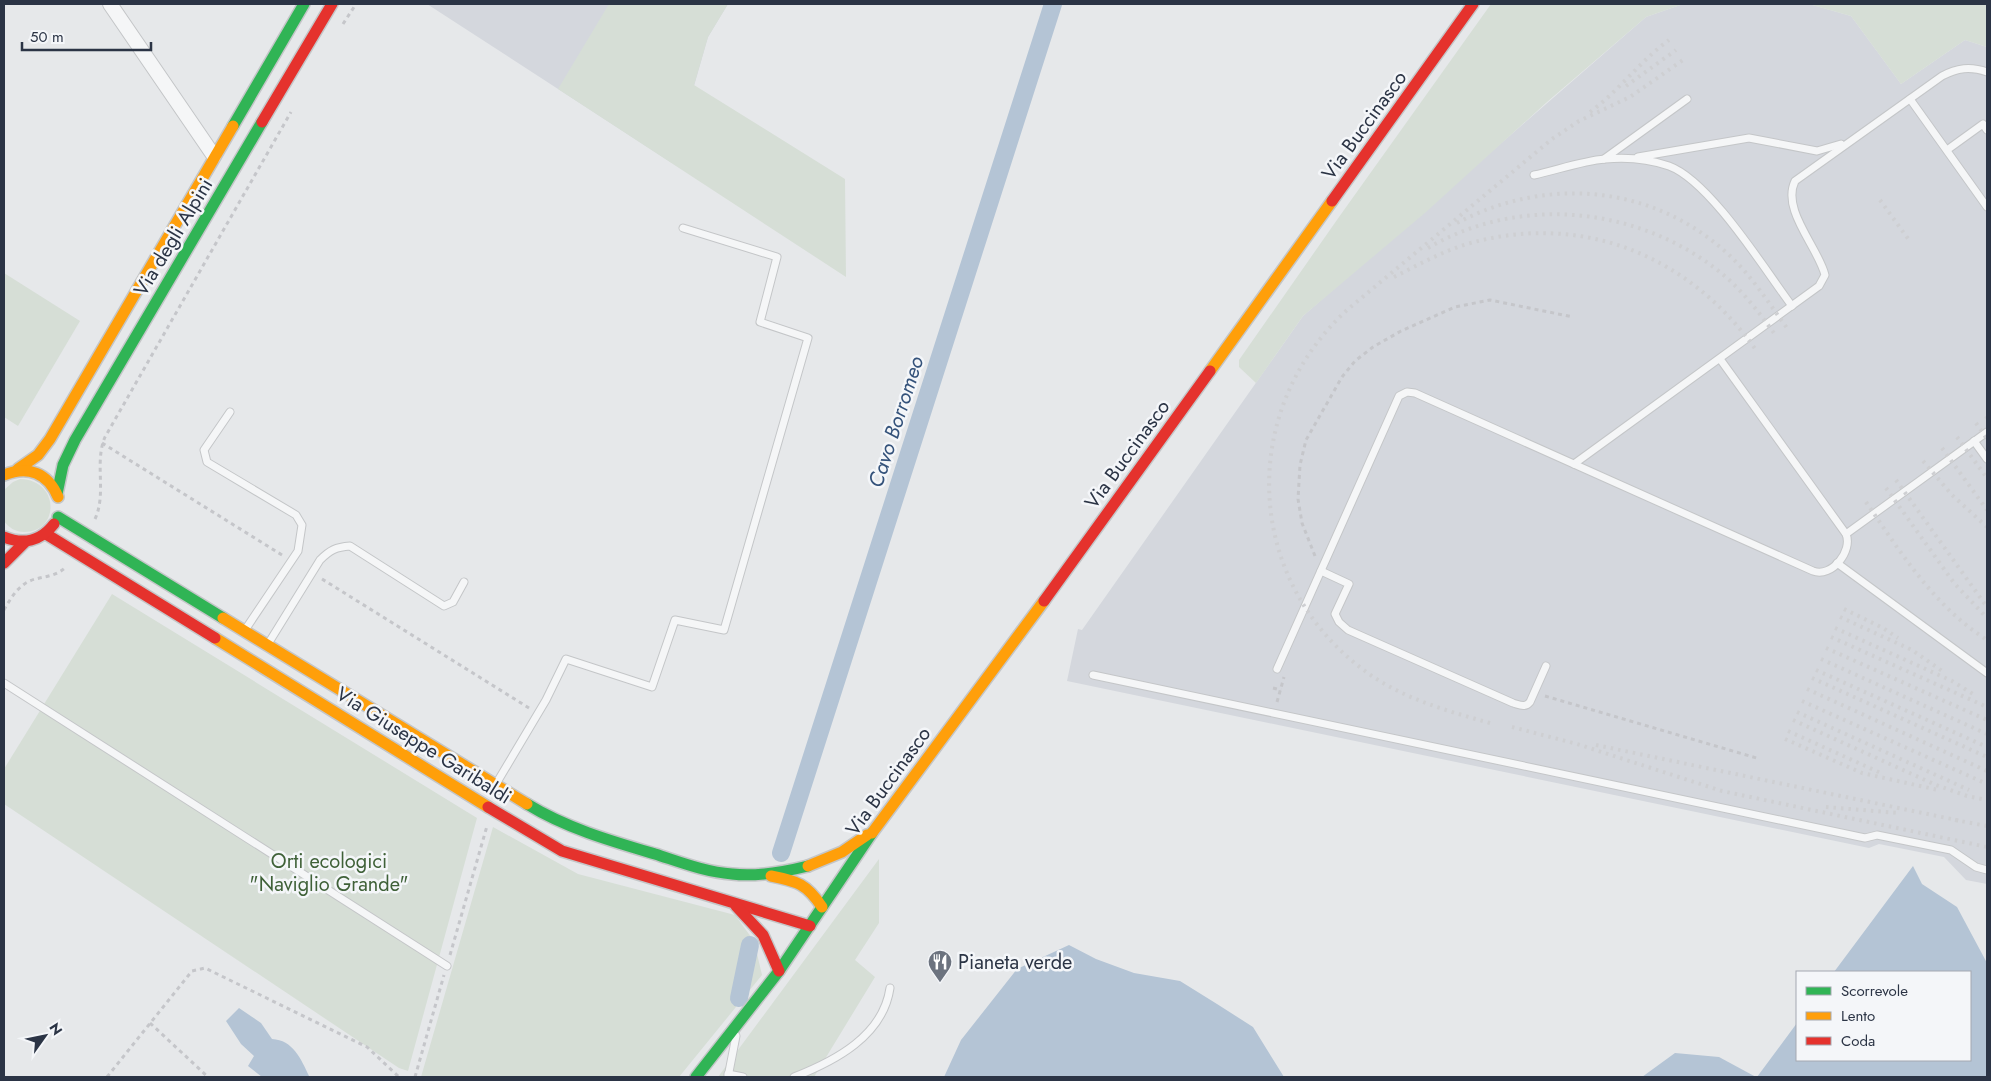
<svg xmlns="http://www.w3.org/2000/svg" width="1991" height="1081" font-family="Jost,sans-serif">
	<style>
		.built { fill: #d4d7dd }
		.green { fill: #d6ded6 }
		.water { fill: #b4c4d5 }
		.lines { fill: none; stroke-linecap: round; stroke-linejoin: round }
		.canal { stroke: #b4c4d5; stroke-width: 18 }
		.lane-casing { stroke: #c4c6c8; stroke-width: 9 }
		.street-casing { stroke: #c4c6c8; stroke-width: 16 }
		.fast-casing { stroke: #c4c6c8; stroke-width: 14 }
		.slow-casing { stroke: #c4c6c8; stroke-width: 14 }
		.jam-casing { stroke: #c4c6c8; stroke-width: 14 }
		.path { stroke: #c5c6ca; stroke-width: 3; stroke-dasharray: 4 4; stroke-linecap: butt }
		.lane { stroke: #f5f6f7; stroke-width: 7 }
		.street { stroke: #f5f6f7; stroke-width: 14 }
		.fast { stroke: #30b455; stroke-width: 11 }
		.slow { stroke: #ff9f0a; stroke-width: 11 }
		.jam { stroke: #e5322d; stroke-width: 11 }
		.rail { stroke: #cecfd2; stroke-width: 4; stroke-dasharray: 2.5 5; stroke-linecap: butt }
		.labels { text-anchor: middle; stroke-width: 5; stroke-linejoin: round; paint-order: stroke }
		.street-label { font-size: 20px; fill: #2b3445; stroke: #f4f6f9 }
		.park-label { font-size: 20px; fill: #3f6138; stroke: #f4f6f9 }
		.poi-label { font-size: 20px; fill: #2b3445; stroke: #f4f6f9; text-anchor: start }
		.water-label { font-size: 21px; font-style: italic; fill: #34527a; stroke: #f4f6f9 }
	</style>
	<rect width="100%" height="100%" fill="#e6e8ea"/>
	<g class="built">
		<polygon points="427,4 728,4 708,37 672,163"/>
		<polygon points="1683,4 1809,4 1851,16 1901,84 1965,40 1987,47 1987,884 1966,880 1944,857 1879,844 1869,848 1067,681 1078,629 1082,630 1303,316 1646,17"/>
	</g>
	<g class="green">
		<polygon points="609,4 728,4 708,37 694,85 845,179 846,277 558,89"/>
		<polygon points="1491,4 1683,4 1646,17 1547,102 1426,212 1303,316 1256,383 1239,367 1239,360 1339,217"/>
		<polygon points="1809,4 1987,4 1987,47 1965,40 1901,84 1851,16"/>
		<polygon points="4,273 80,321 18,426 4,417"/>
		<path d="M 20,479 C 60,480 60,532 24,532 C 16,532 9,528 4,521 L 4,490 L 13,482 Z"/>
		<polygon points="112,594 477,818 408,1071 399,1068 4,804 4,769"/>
		<polygon points="493,827 578,874 735,915 754,941 762,975 679,1077 421,1077"/>
		<polygon points="879,859 879,923 855,960 875,977 814,1077 718,1077"/>
	</g>
	<g class="water">
		<polygon points="1913,866 1922,884 1957,907 1987,963 1987,1077 1757,1077 1797,1023 1797,1060 1970,1060 1970,972 1834,972"/>
		<polygon points="1069,945 1096,959 1134,973 1180,981 1217,1004 1253,1027 1284,1077 944,1077 961,1040 1017,969"/>
		<path d="M 239,1008 L 261,1023 L 272,1039 C 293,1040 301,1059 309,1076 L 312,1077 L 262,1077 L 248,1066 L 254,1056 L 241,1044 L 226,1021 Z"/>
		<polygon points="1675,1053 1719,1057 1756,1077 1642,1077"/>
	</g>
	<g class="lines">
		<g class="canal">
			<polyline points="781,853 1053,4"/>
			<polyline points="739,998 750,945"/>
		</g>
		<defs>
			<g id="lane">
				<polyline points="1910,99 1987,207"/>
				<polyline points="1947,150 1983,124 1987,130"/>
				<polyline points="1638,157 1749,138 1817,151 1841,144"/>
				<polyline points="1604,159 1687,99"/>
				<path d="M 1534,175 C 1557,170 1582,161 1605,159 C 1626,157 1649,159 1669,166 C 1710,181 1765,270 1792,306"/>
				<polyline points="230,412 204,450 207,462 296,515 302,525 298,551 245,630"/>
				<polyline points="1974,441 1987,459"/>
				<path d="M 1574,464 L 1819,286 L 1825,275 C 1818,247 1781,210 1795,181 L 1942,76 C 1957,68 1970,66 1987,72"/>
				<polyline points="1846,534 1987,432"/>
				<polyline points="1837,563 1987,673"/>
				<path d="M 1321,571 L 1349,584 L 1335,614 L 1339,622 L 1348,630 L 1513,703 C 1520,705 1525,708 1530,702 L 1546,666"/>
				<path d="M 268,644 L 320,560 C 330,550 336,547 350,546 L 444,606 L 453,602 L 464,582"/>
				<path d="M 1277,669 L 1399,396 L 1407,392 L 1415,393 L 1813,571 C 1832,578 1853,551 1846,534 L 1720,359"/>
				<polyline points="1093,675 1865,838 1877,835 1951,850 1976,867 1987,870"/>
				<polyline points="4,683 447,966"/>
				<polyline points="496,784 546,700 566,659 652,687 675,620 724,630 808,338 760,322 777,257 683,228"/>
				<polyline points="728,1074 743,1077"/>
				<polyline points="728,1077 736,1036"/>
				<path d="M 794,1077 C 835,1061 883,1036 890,988"/>
			</g>
			<polyline id="street" points="110,4 214,156"/>
			<g id="fast">
				<polyline points="233,126 304,4"/>
				<polyline points="57,494 63,465 75,440 262,122"/>
				<polyline points="58,517 223,618"/>
				<path d="M 527,804 C 566,828 611,841 655,854 C 680,862 705,872 732,874 C 757,877 784,872 808,866"/>
				<polyline points="696,1077 779,971 872,833"/>
			</g>
			<g id="slow">
				<polyline points="1210,371 1332,201"/>
				<polyline points="18,469 38,455 50,439 233,126"/>
				<path d="M 4,475 C 28,465 48,473 58,497"/>
				<polyline points="223,618 527,804"/>
				<polyline points="215,638 488,807"/>
				<polyline points="872,833 1044,601"/>
				<polyline points="808,866 842,852 867,835"/>
				<path d="M 771,876 C 797,881 807,884 822,907"/>
			</g>
			<g id="jam">
				<polyline points="262,122 332,4"/>
				<polyline points="1332,201 1473,4"/>
				<polyline points="46,534 215,638"/>
				<path d="M 4,537 C 23,545 41,541 54,524"/>
				<polyline points="4,563 25,542"/>
				<polyline points="1044,601 1210,371"/>
				<polyline points="488,807 562,851 810,926"/>
				<polyline points="736,906 763,935 779,971"/>
			</g>
		</defs>
		<use href="#lane" class="lane-casing"/>
		<use href="#street" class="street-casing"/>
		<use href="#fast" class="fast-casing"/>
		<use href="#slow" class="slow-casing"/>
		<use href="#jam" class="jam-casing"/>
		<g class="path">
			<polyline points="343,24 356,4"/>
			<polyline points="102,443 282,555"/>
			<path d="M 95,519 C 107,493 94,463 105,437 L 291,112"/>
			<polyline points="1315,556 1302,523 1298,499 1300,465 1306,440 1342,377 1355,361 1373,347 1401,331 1455,307 1490,300 1573,317"/>
			<polyline points="322,579 529,708"/>
			<path d="M 4,610 C 9,601 15,591 23,585 C 35,575 52,580 66,567"/>
			<polyline points="1273,688 1281,690"/>
			<polyline points="1545,696 1760,759"/>
			<polyline points="1277,702 1284,677"/>
			<polyline points="450,955 487,826"/>
			<polyline points="150,1023 208,1077"/>
			<polyline points="107,1077 192,971 205,968 367,1047 399,1077"/>
			<polyline points="415,1077 444,975"/>
		</g>
		<use href="#lane" class="lane"/>
		<use href="#street" class="street"/>
		<use href="#fast" class="fast"/>
		<use href="#slow" class="slow"/>
		<use href="#jam" class="jam"/>
		<g class="rail">
			<polyline points="1626,86 1676,50"/>
			<path d="M 1590,112 C 1619,91 1640,61 1669,40"/>
			<polyline points="1880,200 1909,240"/>
			<path d="M 1457,223 C 1546,176 1652,184 1728,254 C 1751,275 1768,302 1787,328"/>
			<path d="M 1428,248 C 1522,193 1645,207 1727,278 C 1746,295 1761,315 1776,336"/>
			<path d="M 1394,277 C 1418,265 1441,252 1467,244 C 1581,211 1689,255 1756,350"/>
			<polyline points="1986,416 1987,418"/>
			<polyline points="1976,423 1987,439"/>
			<polyline points="1957,437 1987,478"/>
			<polyline points="1942,448 1987,510"/>
			<polyline points="1923,461 1952,495 1987,527"/>
			<polyline points="1896,480 1987,607"/>
			<polyline points="1886,488 1954,583 1987,618"/>
			<path d="M 1866,502 C 1901,553 1934,606 1987,640"/>
			<polyline points="1844,609 1883,628 1898,638"/>
			<polyline points="1840,617 1912,650 1945,673"/>
			<polyline points="1835,628 1952,681 1973,694"/>
			<polyline points="1831,637 1987,707"/>
			<polyline points="1826,648 1987,720"/>
			<polyline points="1821,659 1987,734"/>
			<polyline points="1816,670 1987,747"/>
			<polyline points="1812,678 1987,757"/>
			<polyline points="1807,689 1987,771"/>
			<polyline points="1802,701 1987,784"/>
			<polyline points="1797,712 1969,790"/>
			<polyline points="1793,720 1936,785 1967,796 1987,800"/>
			<path d="M 1490,723 C 1447,711 1401,698 1365,671 C 1244,582 1237,411 1347,310 L 1552,139 L 1579,121 L 1630,97 L 1683,60"/>
			<polyline points="1512,727 1577,744 1722,791 1987,847"/>
			<polyline points="1788,731 1883,774"/>
			<polyline points="1785,739 1862,773 1938,790"/>
			<polyline points="1596,745 1961,821"/>
			<polyline points="1826,807 1898,813"/>
			<polyline points="1955,820 1987,826"/>
		</g>
	</g>
	<defs>
		<symbol id="restaurant-pin" viewBox="-11 -11 22 30"><path d="M0 17L-7.5 6A9.5 9.5 0 1 1 7.5 6Z" fill="#6c737f" stroke="#f4f6f9"/><path d="M-5-6h1v4h1v-4h1v4h1v-4h1v5L-1.5 .5V6h-2V.5L-5-1ZM5-6V6H3V1.5H1.5Q1.5-4 5-6Z" fill="#fff"/></symbol>
	</defs>
	<g fill-rule="evenodd">
		<use href="#restaurant-pin" x="926" y="948" width="28" height="38"/>
	</g>
	<g class="labels">
		<g class="street-label">
			<text transform="translate(1364 125) rotate(-54)" y="7">Via Buccinasco</text>
			<text transform="translate(173 237) rotate(-59)" y="7">Via degli Alpini</text>
			<text transform="translate(1127 454) rotate(-54)" y="7">Via Buccinasco</text>
			<text transform="translate(424 745) rotate(32)" y="7">Via Giuseppe Garibaldi</text>
			<text transform="translate(888 781) rotate(-54)" y="7">Via Buccinasco</text>
		</g>
		<g class="park-label">
			<text x="329" y="868">Orti ecologici<tspan x="329" dy="23">"Naviglio Grande"</tspan></text>
		</g>
		<g class="poi-label">
			<text x="958" y="969">Pianeta verde</text>
		</g>
		<g class="water-label">
			<text transform="translate(896 422) rotate(-72)" y="7">Cavo Borromeo</text>
		</g>
	</g>
	<rect width="1991" height="1081" fill="none" stroke="#2b3445" stroke-width="10"/>
	<rect x="1796" y="971" width="175" height="90" fill="#f4f6f9" stroke="#a4a8b1"/>
	<rect x="1806" y="987" width="25" height="8" fill="#30b455" stroke="#a4a8b1"/>
	<text x="1841" y="996" font-size="15" fill="#2b3445">Scorrevole</text>
	<rect x="1806" y="1012" width="25" height="8" fill="#ff9f0a" stroke="#a4a8b1"/>
	<text x="1841" y="1021" font-size="15" fill="#2b3445">Lento</text>
	<rect x="1806" y="1037" width="25" height="8" fill="#e5322d" stroke="#a4a8b1"/>
	<text x="1841" y="1046" font-size="15" fill="#2b3445">Coda</text>
	<g transform="translate(45 1036) rotate(57)" stroke="#f4f6f9" stroke-width="4" paint-order="stroke">
	<path d="M0-4L9 19L0 12L-9 19Z" fill="#2b3445"/>
	<text y="-8" font-size="14" font-weight="bold" text-anchor="middle" fill="#2b3445">N</text>
	</g>
	<path d="M22 42v8h129v-8" fill="none" stroke="#2b3445" stroke-width="2.5"/>
	<text x="30" y="42" font-size="15" fill="#2b3445" stroke="#f4f6f9" stroke-width="4" paint-order="stroke">50 m</text>
</svg>
